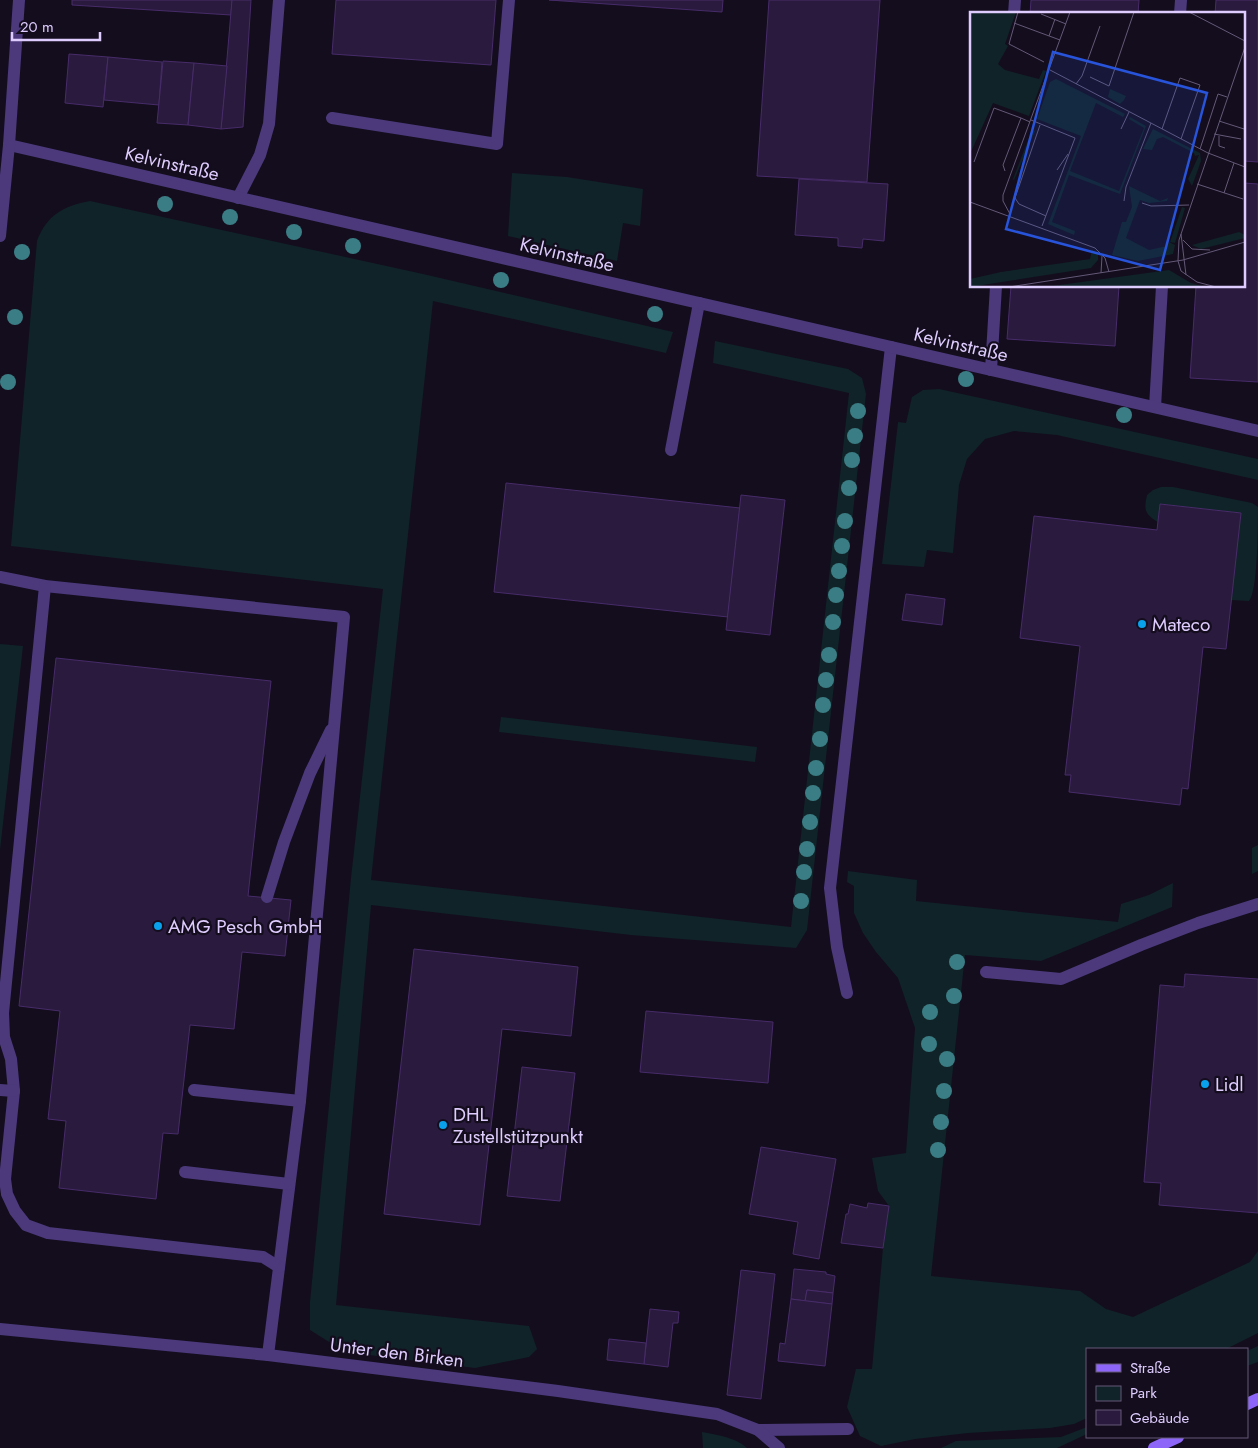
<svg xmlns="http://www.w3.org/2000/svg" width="1258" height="1448" font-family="Jost,sans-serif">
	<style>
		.green { fill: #102328 }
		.building { fill: #2a1a3e; stroke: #472c69 }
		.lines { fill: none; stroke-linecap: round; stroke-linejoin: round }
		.service { stroke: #4b397b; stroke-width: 12 }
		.minor { stroke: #4b397b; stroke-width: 12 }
		.secondary { stroke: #8d66f9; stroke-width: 12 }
		.tree { fill: #3b7d84 }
		.poi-dot { fill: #09a0ec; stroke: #140d1e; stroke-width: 2 }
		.labels { text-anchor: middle; stroke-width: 4.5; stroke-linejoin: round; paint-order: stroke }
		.street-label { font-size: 19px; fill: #ddccfd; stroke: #140d1e }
		.poi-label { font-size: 19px; fill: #ddccfd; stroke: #140d1e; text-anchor: start }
		.inset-road { fill: none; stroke: #645977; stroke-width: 1 }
		.view { fill: #2754da; fill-opacity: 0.15; stroke: #2754da; stroke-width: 2.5 }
		.inset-edge { fill: none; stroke: #ddccfd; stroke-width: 2.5 }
	</style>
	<rect width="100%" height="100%" fill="#140d1e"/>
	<g class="green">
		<polygon points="512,173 567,177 643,189 640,226 623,223 617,261 508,236"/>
		<path d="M 90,201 L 423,274 L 673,332 L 666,353 L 433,301 L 371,880 L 791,927 L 849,393 L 713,363 L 715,341 L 848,369 L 862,378 L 866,394 L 807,930 L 796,948 L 631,935 L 371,905 L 336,1305 L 529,1326 L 537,1349 L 529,1357 L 475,1368 L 345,1352 L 310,1330 L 310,1302 L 351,878 L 383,589 L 11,546 L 37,241 C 47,215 63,206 90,201 Z"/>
		<polygon points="939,389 1258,459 1258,480 1057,435 1014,431 985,439 967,459 959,485 953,553 927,550 924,567 882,564 898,422 906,423 912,397 923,390"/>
		<path d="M 1161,487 L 1173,487 L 1252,503 L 1258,507 C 1258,524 1258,591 1249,601 L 1231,600 L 1241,513 L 1160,504 L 1158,522 C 1144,514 1144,509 1147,495 L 1153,490 Z"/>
		<polygon points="0,644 23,646 0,850"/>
		<polygon points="501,717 757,747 755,762 499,732"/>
		<polygon points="1258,845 1258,871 1252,874 1252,848"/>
		<polygon points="848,871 917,880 916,901 1118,922 1121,904 1149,895 1173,883 1172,907 1041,961 965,955 931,1276 1080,1291 1106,1309 1133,1317 1250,1262 1258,1251 1258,1333 1226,1349 1087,1349 1087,1418 1074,1424 1050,1428 968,1433 915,1439 881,1446 860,1436 847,1407 856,1369 872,1369 883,1248 889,1206 878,1191 872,1158 906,1153 915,1028 898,978 876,952 863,933 854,913 854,886 847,882"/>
		<polygon points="1258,1346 1258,1362 1247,1366 1247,1351"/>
		<polygon points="1087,1427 1087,1434 1057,1448 941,1448 956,1441 1061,1437"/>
		<path d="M 702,1432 C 717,1435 735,1437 747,1448 L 703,1448 Z"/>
	</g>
	<g class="building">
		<polygon points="72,0 232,0 231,15 72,5"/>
		<polygon points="232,0 251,0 243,127 221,129"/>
		<polygon points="336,0 496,0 491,65 332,54"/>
		<polygon points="549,0 723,0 722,12"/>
		<polygon points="769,0 880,0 867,182 757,176"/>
		<polygon points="1031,0 1139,0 1138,14 1030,14"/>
		<polygon points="1216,0 1258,0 1258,162 1244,161 1244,14 1215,14"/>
		<polygon points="69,54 108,57 103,107 65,103"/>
		<polygon points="108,57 162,62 159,105 104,100"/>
		<polygon points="163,61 194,63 188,125 157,123"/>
		<polygon points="194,63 227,66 221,129 188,125"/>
		<polygon points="799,179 888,184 884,241 863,239 862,248 838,246 838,238 795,235"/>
		<polygon points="1244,183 1258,184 1258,382 1190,378 1196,286 1244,286"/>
		<polygon points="1011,286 1119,286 1115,346 1007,339"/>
		<polygon points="506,483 740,508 728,617 494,592"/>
		<polygon points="741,495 785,500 770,635 726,630"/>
		<polygon points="1160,504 1241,513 1226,649 1203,647 1188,789 1182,788 1180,805 1069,792 1071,775 1065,775 1080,646 1020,638 1034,516 1157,530"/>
		<polygon points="906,594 945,599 942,625 902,620"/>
		<polygon points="56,658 271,681 248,896 291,900 285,956 242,952 234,1029 190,1025 178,1134 163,1133 156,1199 59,1188 66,1121 48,1119 60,1011 19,1006"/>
		<polygon points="414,949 578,967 571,1036 502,1029 480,1225 384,1214"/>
		<polygon points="1185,974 1258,979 1258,1213 1159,1205 1161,1183 1144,1182 1160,985 1184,987"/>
		<polygon points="646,1011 773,1022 768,1083 640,1072"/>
		<polygon points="522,1067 575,1073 560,1201 507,1196"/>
		<polygon points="761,1147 836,1159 819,1259 793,1254 798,1222 749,1214"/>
		<polygon points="868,1203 889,1206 883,1248 841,1243 846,1214 848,1214 850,1204 867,1208"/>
		<polygon points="794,1269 826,1272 826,1274 835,1276 833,1293 807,1290 805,1301 791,1299"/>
		<polygon points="741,1270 775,1274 761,1399 727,1395"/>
		<polygon points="807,1290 833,1293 832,1304 805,1301"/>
		<polygon points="791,1299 832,1304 825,1366 778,1361 780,1343 785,1344"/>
		<polygon points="650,1309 679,1312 678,1323 673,1323 668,1367 644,1364"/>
		<polygon points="609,1339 646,1343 644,1364 607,1360"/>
	</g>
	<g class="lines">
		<g class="service">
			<polyline points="1014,14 1015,0"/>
			<polyline points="1180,14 1181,0"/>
			<polyline points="332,118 497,144 509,0"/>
			<polyline points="238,198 260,155 269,124 279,0"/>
			<polyline points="991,370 996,286"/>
			<polyline points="1155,407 1162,286"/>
			<polyline points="671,450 699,303"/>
			<polyline points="0,577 45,586 344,617 300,1101 268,1355"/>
			<polyline points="45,586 3,1013 4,1037 11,1059 14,1091 5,1179 7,1194 15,1211 26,1225 48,1233 263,1257 279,1267"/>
			<polyline points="267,897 284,842 310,773 331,730"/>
			<polyline points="986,972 1061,979 1141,945 1198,923 1258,904"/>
			<polyline points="847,993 837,947 830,888 891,347"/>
			<polyline points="0,1090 14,1091"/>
			<polyline points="194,1090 300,1101"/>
			<polyline points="185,1172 289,1184"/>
			<polyline points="758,1430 848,1429"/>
		</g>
		<g class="minor">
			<polyline points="9,145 1258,431"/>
			<polyline points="0,236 9,145 19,0"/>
			<polyline points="0,1329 268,1355 558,1391 717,1414 758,1430 779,1448"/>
		</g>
		<g class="secondary">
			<polyline points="1247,1404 1258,1399"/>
			<polyline points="1154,1448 1178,1437"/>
		</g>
	</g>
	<g class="tree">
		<circle cx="165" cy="204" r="8"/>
		<circle cx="230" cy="217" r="8"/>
		<circle cx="294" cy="232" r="8"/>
		<circle cx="353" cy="246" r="8"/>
		<circle cx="22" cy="252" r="8"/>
		<circle cx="501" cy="280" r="8"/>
		<circle cx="655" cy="314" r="8"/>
		<circle cx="15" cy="317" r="8"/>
		<circle cx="966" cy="379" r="8"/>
		<circle cx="8" cy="382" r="8"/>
		<circle cx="858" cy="411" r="8"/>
		<circle cx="1124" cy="415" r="8"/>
		<circle cx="855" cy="436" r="8"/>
		<circle cx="852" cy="460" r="8"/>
		<circle cx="849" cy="488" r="8"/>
		<circle cx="845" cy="521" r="8"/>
		<circle cx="842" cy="546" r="8"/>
		<circle cx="839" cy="571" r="8"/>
		<circle cx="836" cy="595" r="8"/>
		<circle cx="833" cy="622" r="8"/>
		<circle cx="829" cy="655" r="8"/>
		<circle cx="826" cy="680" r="8"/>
		<circle cx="823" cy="705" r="8"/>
		<circle cx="820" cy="739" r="8"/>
		<circle cx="816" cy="768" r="8"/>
		<circle cx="813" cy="793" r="8"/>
		<circle cx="810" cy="822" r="8"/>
		<circle cx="807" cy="849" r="8"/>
		<circle cx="804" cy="872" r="8"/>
		<circle cx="801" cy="901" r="8"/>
		<circle cx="957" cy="962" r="8"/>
		<circle cx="954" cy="996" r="8"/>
		<circle cx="930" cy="1012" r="8"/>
		<circle cx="929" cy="1044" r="8"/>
		<circle cx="947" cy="1059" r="8"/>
		<circle cx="944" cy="1091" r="8"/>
		<circle cx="941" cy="1122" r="8"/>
		<circle cx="938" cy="1150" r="8"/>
	</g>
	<g class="poi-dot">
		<circle cx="1142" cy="624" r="5"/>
		<circle cx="158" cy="926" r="5"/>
		<circle cx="1205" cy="1084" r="5"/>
		<circle cx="443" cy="1125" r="5"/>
	</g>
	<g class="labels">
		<g class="street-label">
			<text transform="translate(172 163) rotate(13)" y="7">Kelvinstraße</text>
			<text transform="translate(567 254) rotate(13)" y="7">Kelvinstraße</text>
			<text transform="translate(961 344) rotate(13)" y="7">Kelvinstraße</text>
			<text transform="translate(397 1352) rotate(7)" y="7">Unter den Birken</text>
		</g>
		<g class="poi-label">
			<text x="1152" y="631">Mateco</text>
			<text x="168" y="933">AMG Pesch GmbH</text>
			<text x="1215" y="1091">Lidl</text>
			<text x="453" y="1121">DHL<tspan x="453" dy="22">Zustellstützpunkt</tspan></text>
		</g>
	</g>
	<g transform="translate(970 12)">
		<rect width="275" height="275" fill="#140d1e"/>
		<path d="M 0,0 L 46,0 L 35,32 L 38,34 L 28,52 L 35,58 L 69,67 L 73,58 L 76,59 L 59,104 L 23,91 L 0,142 ZM 86,67 L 155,102 L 153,105 L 126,91 L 100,159 L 149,179 L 174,116 L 159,107 L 160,105 L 176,114 L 150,182 L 99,163 L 82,210 L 105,219 L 104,223 L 78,212 L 111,124 L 67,107 L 80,70 ZM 140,77 L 156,84 L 154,88 L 150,92 L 138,85 ZM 183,117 L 230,141 L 231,149 L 222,174 L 218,167 L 229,143 L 225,144 L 224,141 L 193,125 L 187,127 L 182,138 L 173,137 ZM 62,118 L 65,119 L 44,168 L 43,167 ZM 159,174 L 190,189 L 198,186 L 197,189 L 179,191 L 170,188 L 156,226 L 179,238 L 197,234 L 199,230 L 205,233 L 203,242 L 168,249 L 142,243 L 152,210 L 156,210 L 162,195 ZM 212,195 L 215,196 L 205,231 L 200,230 ZM 269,220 L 275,223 L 275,226 L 231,237 L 222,233 ZM 122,238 L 128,242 L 128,248 L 121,256 L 0,275 L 0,267 L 31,260 L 120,247 ZM 199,258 L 221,271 L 235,275 L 75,275 Z" fill="#102328"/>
		<path class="inset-road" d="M 48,0 L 39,32 L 74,50M 219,0 L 275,29M 71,2 L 96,12M 44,11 L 90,28M 79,24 L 85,7M 80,58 L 238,141 L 275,155M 120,65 L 139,74 L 164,0M 106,72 L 112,64 L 130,14M 61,108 L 105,126 L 72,214M 249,109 L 274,117M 70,113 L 45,186 L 49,192 L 76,204M 151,117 L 159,100M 192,117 L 210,66 L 230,73 L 211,127M 244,122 L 271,127M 249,124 L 249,134 L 255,136M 230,137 L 248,82 L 257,85M 4,150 L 24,96 L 51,106M 87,158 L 98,142M 35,159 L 33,153 L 51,106 L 60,110M 227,172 L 273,187M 254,181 L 264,151M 154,189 L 156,175 L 181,111M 0,190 L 125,236 L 135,246 L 139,260M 172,191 L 181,194 L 219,193M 40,202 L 33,189 L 33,183 L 100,0M 211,222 L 216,263M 213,228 L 222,237 L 240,238M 131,261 L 132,244M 39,275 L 213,248 L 275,230M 246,275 L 227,270 L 211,259 L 208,249 L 209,228 L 275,35"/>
		<path class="view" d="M 83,40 L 237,81 L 190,258 L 36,217 Z"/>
		<rect width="275" height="275" class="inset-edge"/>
	</g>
	<rect x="1086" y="1348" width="162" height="90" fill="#140d1e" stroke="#645977"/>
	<rect x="1096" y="1364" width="25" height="8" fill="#8d66f9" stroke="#645977"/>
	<text x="1130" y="1373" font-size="15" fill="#ddccfd">Straße</text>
	<rect x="1096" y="1386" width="25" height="15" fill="#102328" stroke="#645977"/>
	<text x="1130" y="1398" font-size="15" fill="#ddccfd">Park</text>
	<rect x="1096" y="1410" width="25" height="15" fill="#2a1a3e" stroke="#645977"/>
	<text x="1130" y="1423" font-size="15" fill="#ddccfd">Gebäude</text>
	<path d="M12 32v8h88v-8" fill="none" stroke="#ddccfd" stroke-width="2.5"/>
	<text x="20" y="32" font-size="15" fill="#ddccfd" stroke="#140d1e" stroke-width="4" paint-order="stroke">20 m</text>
</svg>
